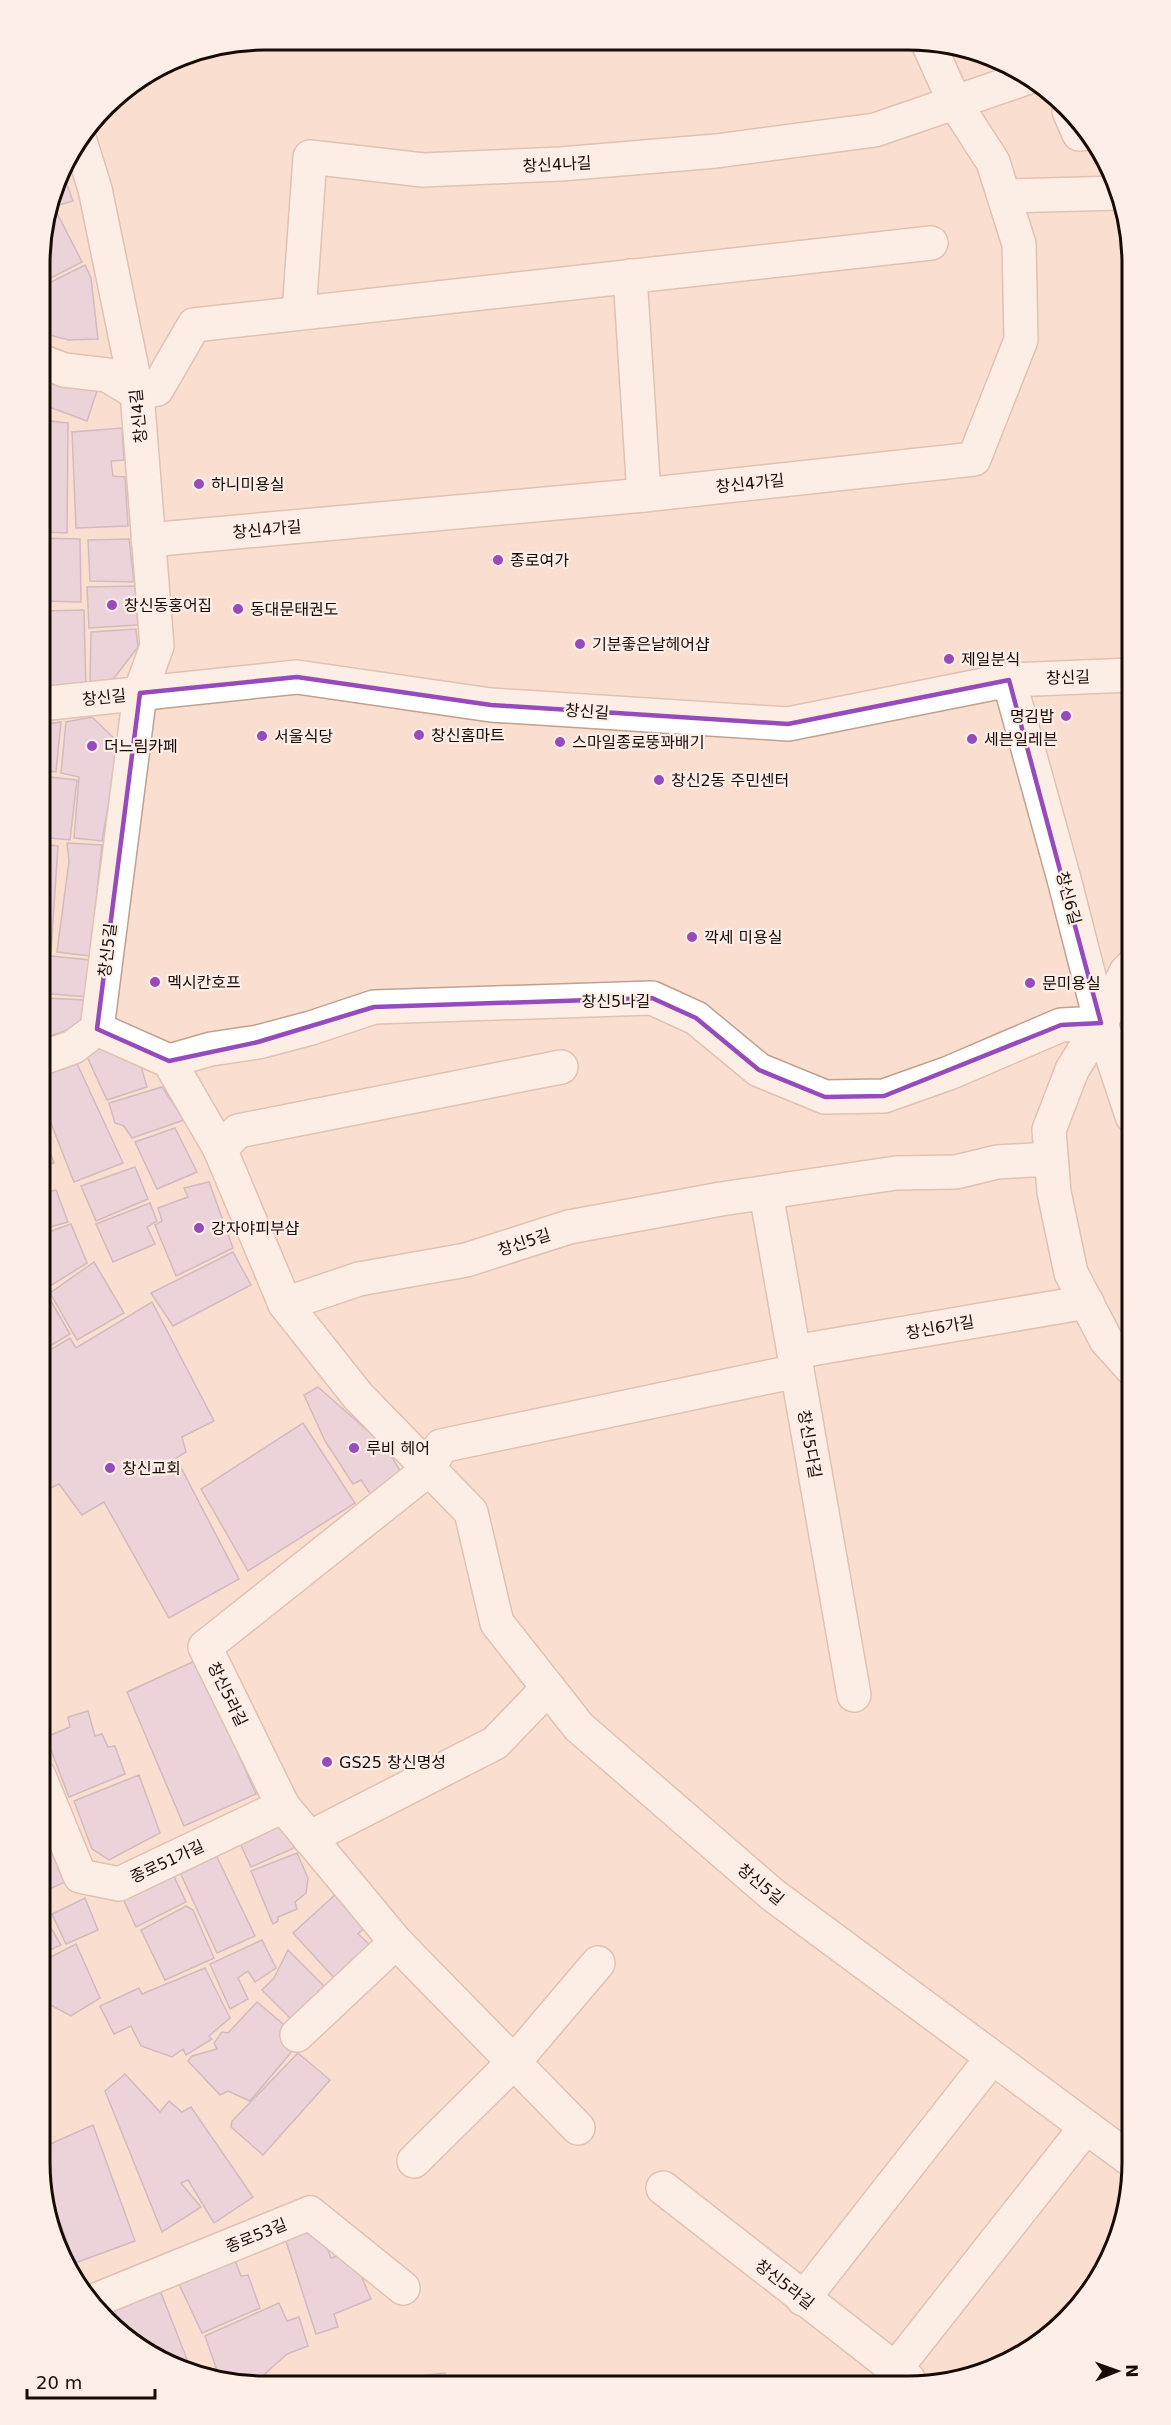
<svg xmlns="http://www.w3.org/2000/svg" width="1171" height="2425" font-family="'DejaVu Sans','Noto Sans KR',sans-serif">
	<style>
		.building { fill: #dbc6e4; stroke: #a28eaa; stroke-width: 1.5 }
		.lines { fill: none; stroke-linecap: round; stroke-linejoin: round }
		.minor-casing { stroke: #c0a08e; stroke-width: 36 }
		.minor { stroke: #fff; stroke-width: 33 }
		.marked { fill: none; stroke: #964bbd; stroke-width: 4.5; stroke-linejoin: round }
		.poi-dot { fill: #964bbd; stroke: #fdefe7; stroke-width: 2 }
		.labels { text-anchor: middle; stroke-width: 4.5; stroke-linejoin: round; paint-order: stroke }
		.street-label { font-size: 16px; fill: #160b05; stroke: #fdefe7 }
		.poi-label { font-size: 16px; fill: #160b05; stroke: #fdefe7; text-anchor: start }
		.rim { fill: none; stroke: #160b05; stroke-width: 3 }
	</style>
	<rect width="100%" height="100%" fill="#fadfd0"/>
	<g class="building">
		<polygon points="61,169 73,201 59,205 51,201"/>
		<polygon points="57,213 82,262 41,283 41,235 47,215"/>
		<polygon points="85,265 91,278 98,339 69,340 41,333 41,287"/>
		<polygon points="41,368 98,388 87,421 41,404"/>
		<polygon points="41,420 68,423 67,533 41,532"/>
		<polygon points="122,428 124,460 111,461 113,476 125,477 128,526 76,528 72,432"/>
		<polygon points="41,538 80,539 81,602 41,601"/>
		<polygon points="129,539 134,582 90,581 88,540"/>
		<polygon points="135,586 138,625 89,628 87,587"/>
		<polygon points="84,610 86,690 40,694 41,611"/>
		<polygon points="136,629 138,647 111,682 90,683 91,632"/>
		<polygon points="92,717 119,743 102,841 74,838 79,777 61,773 66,722"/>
		<polygon points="61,722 56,772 40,770 40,725"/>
		<polygon points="40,776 77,780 70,840 40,837"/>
		<polygon points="67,843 102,845 90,956 57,952 69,861"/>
		<polygon points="40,844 58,846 51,951 40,949"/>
		<polygon points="41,955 90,960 87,997 41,993"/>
		<polygon points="46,998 85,1000 84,1025 40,1039 40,1002"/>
		<polygon points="94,1041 139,1059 147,1087 107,1100 84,1050"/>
		<polygon points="73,1055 123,1163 74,1182 40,1095 40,1071"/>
		<polygon points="162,1087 184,1120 132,1138 124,1126 115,1123 109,1103"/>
		<polygon points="40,1125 54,1163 40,1166"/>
		<polygon points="175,1128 197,1172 157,1189 135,1142"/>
		<polygon points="135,1167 148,1199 96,1221 81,1186"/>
		<polygon points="209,1182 233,1248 176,1276 155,1225 162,1221 158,1208 188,1197 184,1188"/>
		<polygon points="56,1190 68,1222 40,1230 40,1193"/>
		<polygon points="150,1203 157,1221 147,1227 155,1244 113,1262 96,1224"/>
		<polygon points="71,1224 87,1263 50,1286 40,1235"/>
		<polygon points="233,1252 251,1285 173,1326 151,1293"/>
		<polygon points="40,1262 47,1293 40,1295"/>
		<polygon points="94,1262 124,1313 77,1340 50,1293"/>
		<polygon points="48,1296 70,1334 40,1352 40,1298"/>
		<polygon points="152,1302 214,1421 182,1437 186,1452 176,1458 239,1579 169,1618 104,1502 82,1515 59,1484 46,1490 40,1478 40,1356 70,1338 76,1348"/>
		<polygon points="318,1387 385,1446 401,1472 371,1495 361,1480 353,1484 325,1441 304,1395"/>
		<polygon points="303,1423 355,1503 248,1571 201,1489"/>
		<polygon points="197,1660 256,1794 184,1826 127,1692"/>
		<polygon points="88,1711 95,1736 102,1734 108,1747 115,1746 125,1774 69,1797 46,1737 70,1727 68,1717"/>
		<polygon points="139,1775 160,1833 109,1860 92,1849 74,1801"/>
		<polygon points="39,1820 49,1840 39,1844"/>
		<polygon points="264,1821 286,1824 301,1845 251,1867 238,1839"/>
		<polygon points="50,1844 67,1881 39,1894 39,1849"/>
		<polygon points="215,1853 255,1936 217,1953 178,1868"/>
		<polygon points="297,1853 308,1878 306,1893 295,1902 297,1909 278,1917 278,1921 273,1924 251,1871"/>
		<polygon points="170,1868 186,1902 136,1927 120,1892"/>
		<polygon points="336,1894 367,1925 358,1934 372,1947 336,1980 293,1933"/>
		<polygon points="85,1898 98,1930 66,1944 52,1914"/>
		<polygon points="186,1906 193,1910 214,1958 165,1980 141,1930"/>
		<polygon points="45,1918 61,1945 39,1955 39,1920"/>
		<polygon points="262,1940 276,1968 255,1982 248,1971 238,1978 248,1999 230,2009 210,1964"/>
		<polygon points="76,1944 100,1998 71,2016 39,1999 39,1963"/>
		<polygon points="288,1950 325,1987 295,2023 262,1990 274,1978"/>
		<polygon points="205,1968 230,2018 209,2036 212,2039 186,2055 183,2049 172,2057 141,2046 131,2026 114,2034 100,2006 139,1988 142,1994"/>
		<polygon points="257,2002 290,2030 294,2049 250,2101 228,2091 220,2095 188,2061 192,2056 217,2049 214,2043 222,2032 228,2033"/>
		<polygon points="298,2053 330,2080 263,2155 231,2127 232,2121"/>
		<polygon points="125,2074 160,2112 169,2101 182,2112 191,2107 253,2197 214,2223 188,2180 181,2183 201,2207 162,2232 105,2091"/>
		<polygon points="93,2125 135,2241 75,2263 40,2169 39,2149"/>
		<polygon points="304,2223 322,2233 331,2258 351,2252 371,2299 334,2314 338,2327 316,2334 284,2235"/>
		<polygon points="233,2255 241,2276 248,2275 260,2308 202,2333 177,2280"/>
		<polygon points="159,2288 192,2372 165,2363 115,2330 108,2321 102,2306"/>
		<polygon points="279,2303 287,2321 299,2317 308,2346 287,2354 256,2382 221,2382 205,2336"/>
		<polygon points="445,2373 446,2381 384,2381 384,2380"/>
	</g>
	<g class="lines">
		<defs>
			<g id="minor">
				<polyline points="1069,111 1079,134 1089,133"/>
				<polyline points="80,141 95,189 137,393 157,646 140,693 97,1029 169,1061 220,1149 285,1304 358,1396 471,1512 497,1623 579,1727 773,1895 1131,2160"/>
				<polyline points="1004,196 1119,193"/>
				<polyline points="630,276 644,495"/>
				<polyline points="299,313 310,157 423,170 561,164 716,151 875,130 1029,77"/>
				<polyline points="41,361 64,370 107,375 137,393 157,389 194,325 931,243"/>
				<polyline points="148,540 644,495 974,459 1021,340 1019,244 993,162 955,103 928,43"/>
				<polyline points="1009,680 1064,879 1101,1023 1132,1116"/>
				<polyline points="40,704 297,677 491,705 788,724 1009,680 1132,675"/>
				<polyline points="40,1059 73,1047 97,1029"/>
				<polyline points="169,1061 211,1049 258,1042 311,1028 374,1007 652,998 696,1018 759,1070 825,1097 884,1096 949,1073 1061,1025 1101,1023"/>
				<polyline points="220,1149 238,1131 561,1067"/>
				<polyline points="766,1193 854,1695"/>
				<polyline points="285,1304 359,1279 466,1260 569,1227 721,1199 896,1173 956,1172 997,1162 1051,1159"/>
				<polyline points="794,1352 1087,1302"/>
				<polyline points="1132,1369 1106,1340 1071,1273 1054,1192 1049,1130 1072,1070 1101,1023 1126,972 1132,966"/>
				<polyline points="39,1776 80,1876 119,1884 283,1806"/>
				<polyline points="309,1838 495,1743 548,1688"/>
				<polyline points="297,2035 396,1942"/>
				<polyline points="578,2128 396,1942 283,1806 205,1647 429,1469 441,1446 797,1371"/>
				<polyline points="414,2161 514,2062 598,1963"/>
				<polyline points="663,2188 908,2379"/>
				<polyline points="803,2299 992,2058"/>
				<polyline points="91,2302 310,2213 403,2288"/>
				<polyline points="896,2368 1086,2127"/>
			</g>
		</defs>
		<use href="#minor" class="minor-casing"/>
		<use href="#minor" class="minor"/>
	</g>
	<path d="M0 0H1171V2425H0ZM 297,677 L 491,705 L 788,724 L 1009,680 L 1101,1023 L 1061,1025 L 884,1096 L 825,1097 L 759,1070 L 696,1018 L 652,998 L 374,1007 L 258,1042 L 169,1061 L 97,1029 L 140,693 Z" fill="#fadfd0" fill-opacity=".55" fill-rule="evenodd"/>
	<path class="marked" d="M 297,677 L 491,705 L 788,724 L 1009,680 L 1101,1023 L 1061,1025 L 884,1096 L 825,1097 L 759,1070 L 696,1018 L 652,998 L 374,1007 L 258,1042 L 169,1061 L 97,1029 L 140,693 Z"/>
	<g class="poi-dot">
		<circle cx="199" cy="484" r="6"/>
		<circle cx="498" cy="560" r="6"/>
		<circle cx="112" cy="605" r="6"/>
		<circle cx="238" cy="609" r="6"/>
		<circle cx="580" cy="644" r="6"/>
		<circle cx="949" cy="659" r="6"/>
		<circle cx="1066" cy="716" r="6"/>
		<circle cx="419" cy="735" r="6"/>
		<circle cx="262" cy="736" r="6"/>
		<circle cx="972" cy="739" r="6"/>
		<circle cx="560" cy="742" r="6"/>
		<circle cx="92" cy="746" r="6"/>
		<circle cx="659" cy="780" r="6"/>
		<circle cx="692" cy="937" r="6"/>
		<circle cx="155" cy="982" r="6"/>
		<circle cx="1030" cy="983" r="6"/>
		<circle cx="199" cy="1228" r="6"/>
		<circle cx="354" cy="1448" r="6"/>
		<circle cx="110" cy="1468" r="6"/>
		<circle cx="327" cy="1762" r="6"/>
	</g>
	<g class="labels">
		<g class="street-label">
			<text transform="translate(557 164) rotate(-3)" y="6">창신4나길</text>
			<text transform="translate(138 416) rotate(-96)" y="6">창신4길</text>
			<text transform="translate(750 483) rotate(-6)" y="6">창신4가길</text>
			<text transform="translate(267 529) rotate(-5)" y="6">창신4가길</text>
			<text transform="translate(1068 677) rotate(-2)" y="6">창신길</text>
			<text transform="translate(104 697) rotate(-6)" y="6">창신길</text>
			<text transform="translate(587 711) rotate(4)" y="6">창신길</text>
			<text transform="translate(1069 898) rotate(75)" y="6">창신6길</text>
			<text transform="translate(107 950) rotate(-83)" y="6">창신5길</text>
			<text x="616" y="1007">창신5나길</text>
			<text transform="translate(524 1242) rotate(-18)" y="6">창신5길</text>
			<text transform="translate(940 1327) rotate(-10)" y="6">창신6가길</text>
			<text transform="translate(810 1444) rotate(80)" y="6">창신5다길</text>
			<text transform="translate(228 1694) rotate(64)" y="6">창신5라길</text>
			<text transform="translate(167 1861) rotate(-25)" y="6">종로51가길</text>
			<text transform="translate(761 1884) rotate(40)" y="6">창신5길</text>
			<text transform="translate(256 2235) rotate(-22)" y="6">종로53길</text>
			<text transform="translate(785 2284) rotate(38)" y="6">창신5라길</text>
		</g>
		<g class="poi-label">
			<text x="211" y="490">하니미용실</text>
			<text x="510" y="566">종로여가</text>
			<text x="124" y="611">창신동홍어집</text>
			<text x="250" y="615">동대문태권도</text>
			<text x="592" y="650">기분좋은날헤어샵</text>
			<text x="961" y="665">제일분식</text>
			<text x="1054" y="722" text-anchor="end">명김밥</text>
			<text x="431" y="741">창신홈마트</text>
			<text x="274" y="742">서울식당</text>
			<text x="984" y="745">세븐일레븐</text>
			<text x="572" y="748">스마일종로뚱꽈배기</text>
			<text x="104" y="752">더느림카페</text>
			<text x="671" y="786">창신2동 주민센터</text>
			<text x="704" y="943">깍세 미용실</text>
			<text x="167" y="988">멕시칸호프</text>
			<text x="1042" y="989">문미용실</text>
			<text x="211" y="1234">강자야피부샵</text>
			<text x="366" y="1454">루비 헤어</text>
			<text x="122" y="1474">창신교회</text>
			<text x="339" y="1768">GS25 창신명성</text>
		</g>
	</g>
	<path d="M0 0H1171V2425H0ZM264 50H908A214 214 0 0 1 1122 264V2162A214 214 0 0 1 908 2376H264A214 214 0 0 1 50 2162V264A214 214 0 0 1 264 50Z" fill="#fdefe7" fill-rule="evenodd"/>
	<path class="rim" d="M264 50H908A214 214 0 0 1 1122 264V2162A214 214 0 0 1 908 2376H264A214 214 0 0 1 50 2162V264A214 214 0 0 1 264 50Z"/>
	<g transform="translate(1117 2371) rotate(89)" stroke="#fdefe7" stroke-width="4.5" paint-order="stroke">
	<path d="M0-4.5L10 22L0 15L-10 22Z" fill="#160b05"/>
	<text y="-9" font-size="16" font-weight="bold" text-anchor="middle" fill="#160b05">N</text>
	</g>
	<path d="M27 2389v9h128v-9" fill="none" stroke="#160b05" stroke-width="3"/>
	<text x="36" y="2389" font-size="18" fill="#160b05" stroke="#fdefe7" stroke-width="4.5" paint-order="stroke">20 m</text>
</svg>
